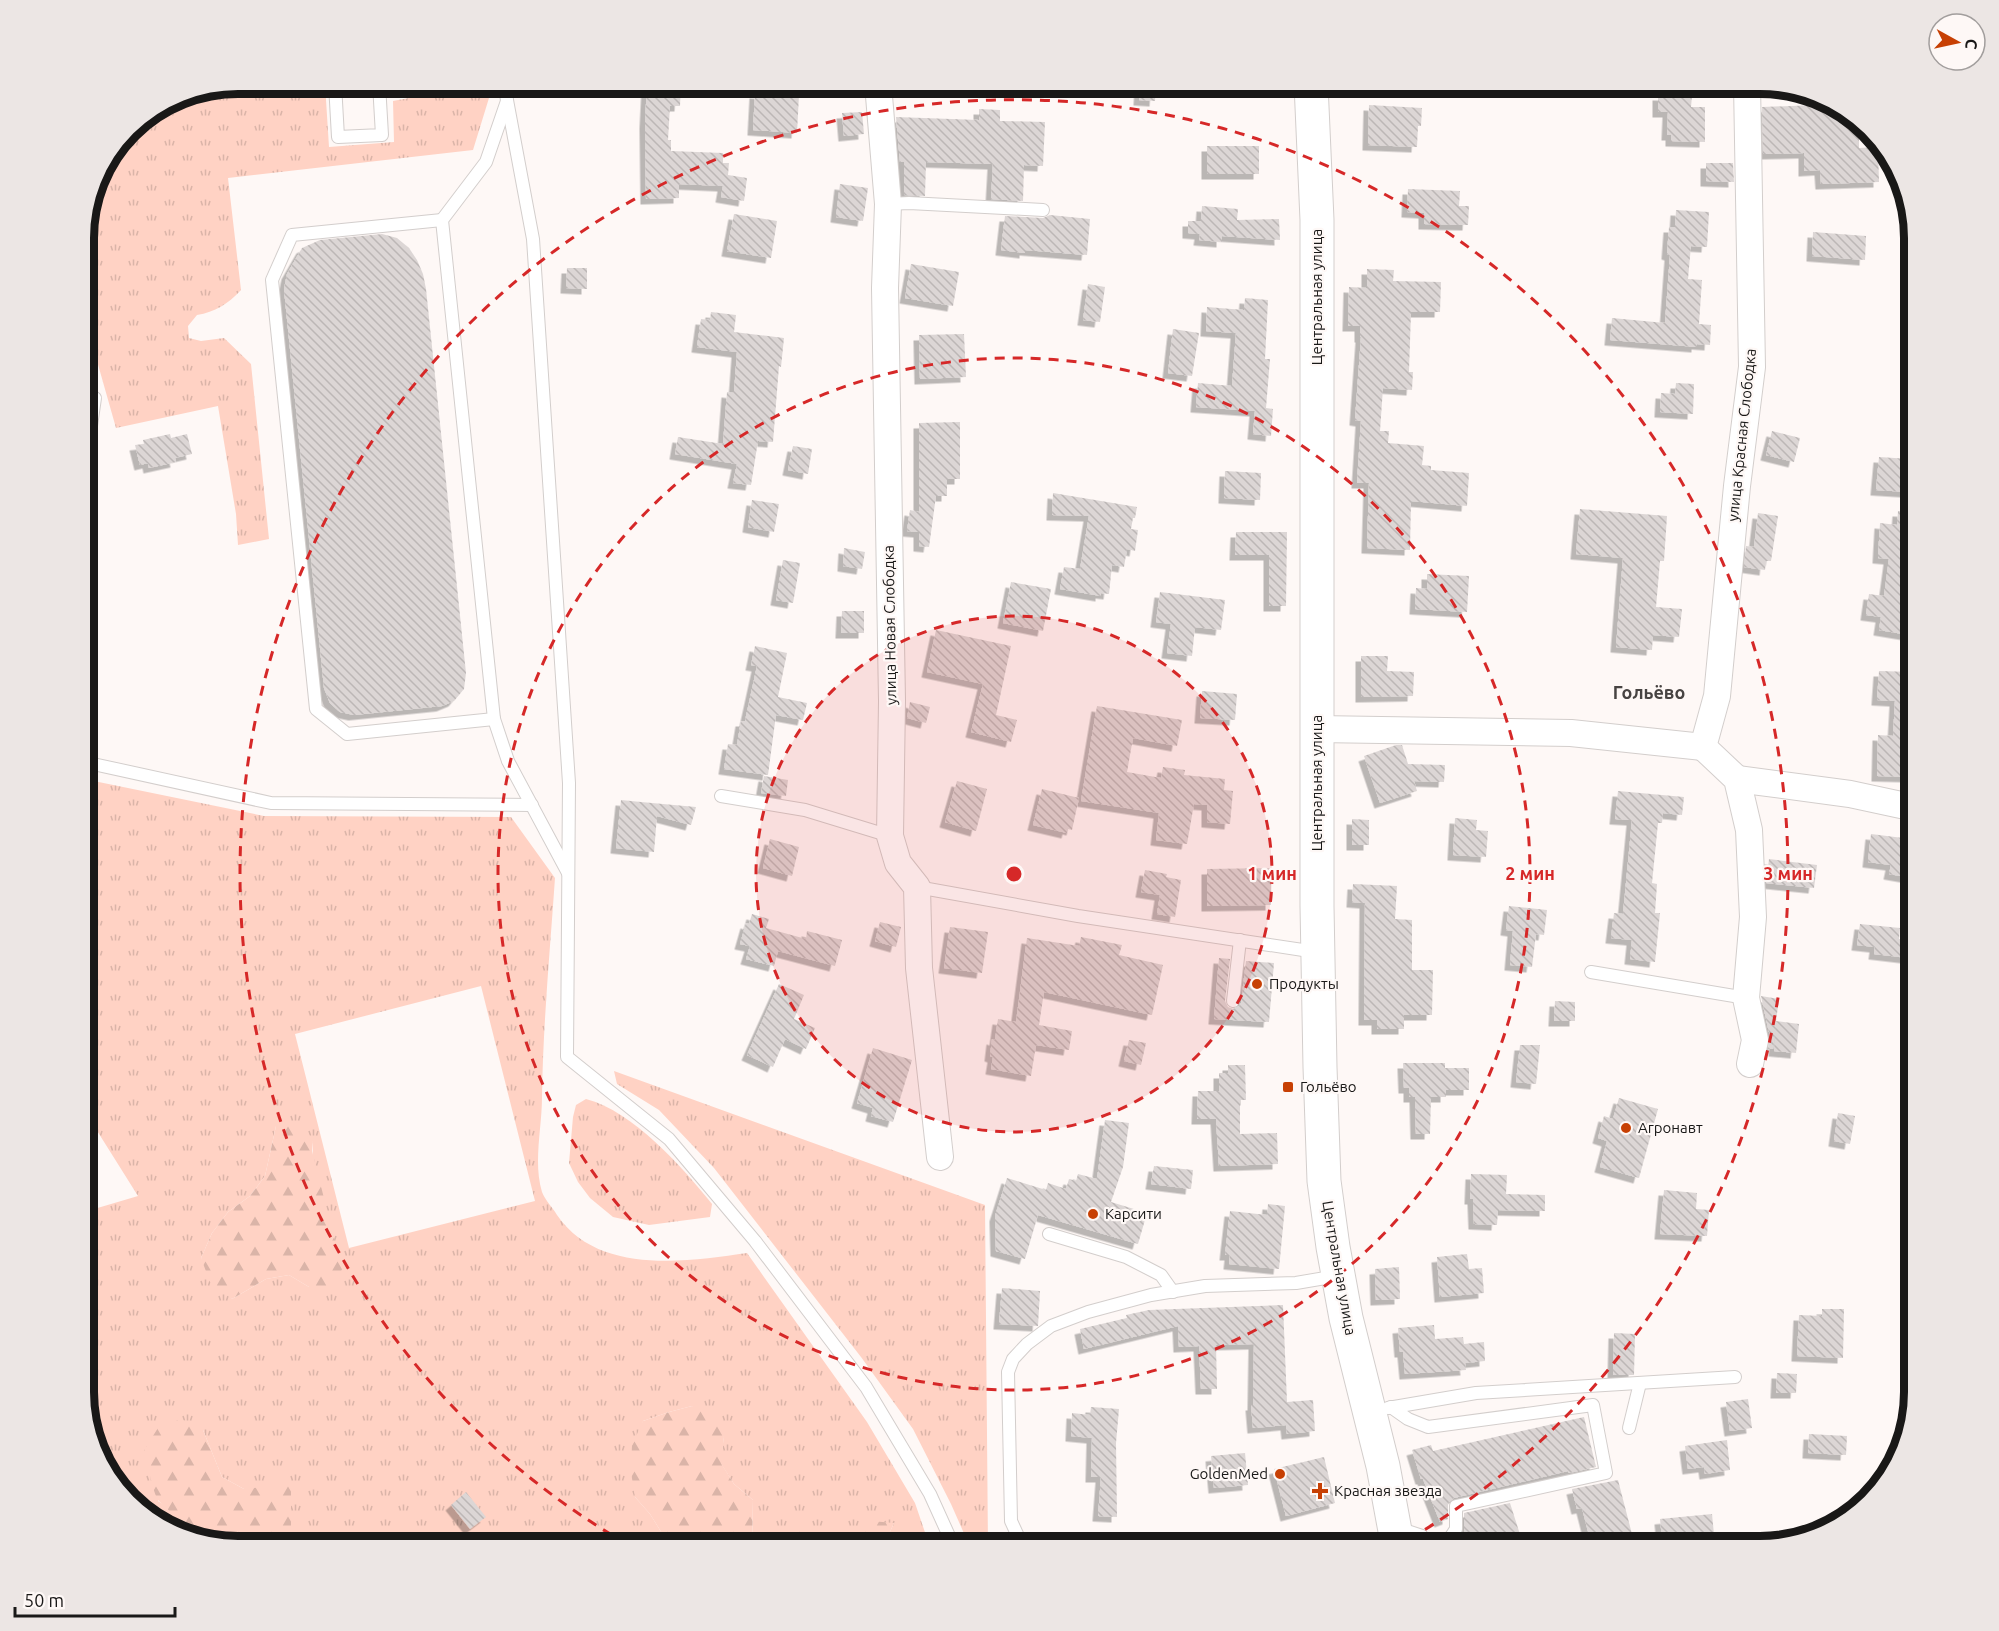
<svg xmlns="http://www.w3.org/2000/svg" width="1999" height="1631" font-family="Ubuntu,sans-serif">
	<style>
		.grass { fill: url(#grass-tufts); fill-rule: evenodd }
		.forest { fill: url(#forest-firs) }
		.garden { fill: #ffd2c4 }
		.building { fill: url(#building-back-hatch); filter: url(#shadow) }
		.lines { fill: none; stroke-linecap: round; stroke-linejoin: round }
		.lane-casing { stroke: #d3cecc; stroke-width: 14 }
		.street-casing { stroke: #d3cecc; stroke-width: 28 }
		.secondary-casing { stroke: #d3cecc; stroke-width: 35 }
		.lane { stroke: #fff; stroke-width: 12 }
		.street { stroke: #fff; stroke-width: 26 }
		.secondary { stroke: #fff; stroke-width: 33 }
		.ring { fill: none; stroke: #d62828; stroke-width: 3; stroke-dasharray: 10 8 }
		.poi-dot { fill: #c74004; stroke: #fef8f6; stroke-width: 2 }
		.labels { text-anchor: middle; stroke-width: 4.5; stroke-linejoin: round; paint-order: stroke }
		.street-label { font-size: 15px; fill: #191817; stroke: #fef8f6 }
		.poi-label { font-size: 15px; fill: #191817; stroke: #fef8f6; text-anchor: start }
		.quarter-label { font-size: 18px; font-weight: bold; fill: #474342; stroke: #fef8f6 }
		.rim { fill: none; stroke: #191817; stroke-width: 8 }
		.centre { fill: #d62828; stroke: #fef8f6; stroke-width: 3 }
		.ring-label { font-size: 18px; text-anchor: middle; font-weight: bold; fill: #d62828; stroke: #fef8f6; stroke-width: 4.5; stroke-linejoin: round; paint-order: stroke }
	</style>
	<defs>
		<pattern id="grass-tufts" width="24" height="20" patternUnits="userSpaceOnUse" patternTransform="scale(1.5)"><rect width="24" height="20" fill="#ffd2c4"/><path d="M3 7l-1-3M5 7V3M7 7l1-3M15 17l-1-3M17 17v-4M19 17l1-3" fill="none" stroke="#dab4a8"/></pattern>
		<pattern id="forest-firs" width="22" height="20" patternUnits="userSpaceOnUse" patternTransform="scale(1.5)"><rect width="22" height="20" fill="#ffd2c4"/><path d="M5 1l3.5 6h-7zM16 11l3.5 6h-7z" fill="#dab4a8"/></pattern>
		<pattern id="building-back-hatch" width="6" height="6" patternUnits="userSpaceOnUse" patternTransform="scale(1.5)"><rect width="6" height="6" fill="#dcd6d5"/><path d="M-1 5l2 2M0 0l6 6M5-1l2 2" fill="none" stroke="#bcb7b6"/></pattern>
		<filter id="shadow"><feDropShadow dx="-5.5" dy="5.5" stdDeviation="0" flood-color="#0004"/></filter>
	</defs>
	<rect width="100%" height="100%" fill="#fef8f6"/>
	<g class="grass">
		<path d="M 239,84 L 325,84 L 329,147 L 394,142 L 393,101 L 476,85 L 485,85 L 489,98 L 473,150 L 228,178 L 241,290 C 228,304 215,312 197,315 L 188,326 L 189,338 L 201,341 L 224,338 L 251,364 L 269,539 L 238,545 L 236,514 L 218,406 L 116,428 L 84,315 L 84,228 L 100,171 L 136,123 L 180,96 Z"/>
		<path d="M 84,779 L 264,816 L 511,817 L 555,878 C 550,951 543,1024 542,1097 C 542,1128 533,1162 542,1192 C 545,1200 553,1208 557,1215 C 598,1275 686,1262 747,1253 L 867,1422 L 915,1503 L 930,1547 L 883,1547 L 894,1523 L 844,1545 L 780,1537 L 777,1547 L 752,1547 L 753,1500 L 734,1484 L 720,1462 L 724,1437 L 692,1406 L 669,1412 L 643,1421 L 635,1497 L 650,1514 L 665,1538 L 690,1541 L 701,1547 L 270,1547 L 266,1544 L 244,1489 L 222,1477 L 203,1430 L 158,1501 C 171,1510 190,1522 196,1538 L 180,1535 L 137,1509 L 100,1461 L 84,1402 L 84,1212 L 138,1196 L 84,1110 ZM 481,986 L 535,1201 L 349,1248 L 295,1034 ZM 276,1126 L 313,1142 L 309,1287 L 289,1275 L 266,1279 L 232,1299 L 201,1258 L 212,1233 L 228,1212 L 250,1196 L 265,1176 Z"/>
		<polygon points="614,1071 985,1205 988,1547 970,1547 951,1504 913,1429 861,1357 714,1168 659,1110 617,1084"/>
		<path d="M 586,1099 C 633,1111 683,1168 712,1204 L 710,1217 L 649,1225 L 613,1217 L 590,1198 L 578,1182 L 569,1163 L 573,1117 L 576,1105 Z"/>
	</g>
	<g class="forest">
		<polygon points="302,1121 313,1142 312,1151 342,1269 333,1291 309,1287 289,1275 266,1279 232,1299 210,1282 201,1258 212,1233 228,1212 250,1196 265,1176 276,1126"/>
		<polygon points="692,1406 718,1414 724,1437 721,1463 734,1484 753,1500 752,1547 701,1547 690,1541 665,1538 650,1514 635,1497 631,1472 632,1445 643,1421 669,1412"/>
		<path d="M 181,1419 L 203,1430 L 222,1477 L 244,1489 L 291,1484 L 291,1534 L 267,1544 L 270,1547 L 238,1547 L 196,1538 C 190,1519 170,1515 159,1501 C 153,1495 147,1460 144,1450 L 158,1428 Z"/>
		<polygon points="871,1521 894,1523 883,1547 777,1547 780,1537 812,1526 844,1545"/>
	</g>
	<polygon class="garden" points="1830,1528 1828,1531 1760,1547 1759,1541"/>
	<g class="building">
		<polygon points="647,84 681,84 680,106 670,106 668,140 671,140 671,151 723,153 723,163 729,163 728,175 747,178 744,201 721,197 723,186 679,184 679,198 646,199 645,123"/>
		<polygon points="1140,84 1156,84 1155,101 1139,100"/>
		<polygon points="755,93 799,95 797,133 753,130"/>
		<polygon points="1658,95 1692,96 1691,107 1705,107 1705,142 1671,141 1671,135 1667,135 1668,112 1658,112"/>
		<polygon points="1817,95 1859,120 1859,148 1878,147 1879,182 1821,184 1820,170 1804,171 1804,153 1763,154 1762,107 1817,105"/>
		<polygon points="1369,105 1422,108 1421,126 1418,126 1417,147 1368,145"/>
		<polygon points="979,109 1000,110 1000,121 1045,122 1043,166 1024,165 1023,201 991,199 993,164 926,162 925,196 904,195 904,162 900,162 896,117 979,120"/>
		<polygon points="862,112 864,134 844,136 842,113"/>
		<rect x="1207" y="146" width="52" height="28"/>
		<polygon points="1706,163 1733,163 1734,182 1706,181"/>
		<polygon points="840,184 868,188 863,221 836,217"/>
		<polygon points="1408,189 1460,191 1459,206 1469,206 1468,225 1424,224 1424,213 1407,212"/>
		<polygon points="1202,206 1238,209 1237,220 1279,219 1280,240 1222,236 1222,242 1199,240 1200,234 1188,233 1188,221 1201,221"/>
		<polygon points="1676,210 1709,212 1707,247 1691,246 1688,279 1702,280 1699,324 1711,325 1710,345 1697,344 1697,347 1610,340 1612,318 1665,323 1670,255 1667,254 1669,227 1675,227"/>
		<polygon points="734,214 777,221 771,258 727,251"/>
		<polygon points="1050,215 1090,219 1087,255 1025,250 1025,253 1001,250 1005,216 1043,218"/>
		<polygon points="1813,232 1866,236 1865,260 1812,256"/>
		<polygon points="382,234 397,238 409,248 417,260 423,274 426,289 466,673 464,689 454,701 442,706 354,715 340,712 330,703 324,688 284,289 287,274 302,248 320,240"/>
		<polygon points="911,264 959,272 953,306 905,298"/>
		<polygon points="567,268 587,268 587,289 566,288"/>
		<polygon points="1367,269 1394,270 1393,281 1441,282 1440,312 1411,312 1409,372 1413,372 1412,390 1383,388 1380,431 1389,431 1388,443 1424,446 1422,465 1431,466 1431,470 1469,473 1467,506 1411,501 1410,550 1367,548 1369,483 1357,483 1361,421 1355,420 1361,337 1360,337 1360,326 1348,326 1349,287 1367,288"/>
		<polygon points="1088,284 1105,287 1100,322 1083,320"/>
		<polygon points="1245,298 1268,300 1265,359 1270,359 1266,408 1273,409 1271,436 1253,434 1255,411 1196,407 1198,383 1232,386 1236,333 1206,331 1207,307 1244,310"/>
		<polygon points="711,312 736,315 734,332 784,338 781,367 779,366 773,442 758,441 751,485 733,483 737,464 675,454 678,437 723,444 727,392 734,393 737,352 697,347 701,319 710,320"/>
		<polygon points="1173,329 1199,333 1192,376 1168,373"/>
		<polygon points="964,334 966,377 920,379 919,335"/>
		<polygon points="1676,383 1694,384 1693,414 1660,412 1661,393 1675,394"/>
		<polygon points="960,422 960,479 947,479 947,496 936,496 929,547 919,546 919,532 907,531 910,510 919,512 919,423"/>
		<polygon points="1772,431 1800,438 1794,462 1766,455"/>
		<polygon points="170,434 171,438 187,434 192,454 175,458 176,462 149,468 148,463 140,465 135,445 144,444 143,440"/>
		<polygon points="793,446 812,449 808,474 788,470"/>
		<polygon points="1879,457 1910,459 1908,492 1876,490"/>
		<polygon points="1225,471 1261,473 1260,500 1224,498"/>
		<polygon points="1053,493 1137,507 1135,518 1133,518 1131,529 1138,530 1135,551 1127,549 1124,567 1112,565 1109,594 1101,593 1101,596 1060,589 1064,567 1080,569 1089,516 1052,515"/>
		<polygon points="752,500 779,504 774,532 748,527"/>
		<polygon points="1580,509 1667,516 1664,561 1660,561 1656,607 1682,609 1679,637 1653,635 1652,650 1616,647 1623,558 1576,554"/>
		<polygon points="1898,511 1915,512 1915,550 1912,549 1909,588 1915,588 1915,636 1879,630 1881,617 1866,615 1869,594 1884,596 1889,559 1878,558 1880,523 1897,525"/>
		<polygon points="1758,513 1778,516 1771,561 1766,561 1765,570 1744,567 1746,546 1754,547"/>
		<polygon points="1236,532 1287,532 1286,606 1269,606 1269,555 1235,555"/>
		<polygon points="844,548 865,552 862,569 843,566"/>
		<polygon points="783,560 800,563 793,603 776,600"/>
		<polygon points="1427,574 1469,576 1467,612 1415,609 1416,588 1427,589"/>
		<polygon points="1011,582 1051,589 1043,631 1003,623"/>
		<polygon points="1160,592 1225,600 1221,630 1195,627 1192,656 1167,653 1171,624 1156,622"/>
		<polygon points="842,611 864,611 864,633 841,633"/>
		<polygon points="936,630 1011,646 996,715 1017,720 1011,742 971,732 983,684 927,672"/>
		<polygon points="755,646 787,653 778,697 807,703 803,720 776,715 768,775 724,769 728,744 737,745 741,721 745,721 757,666 751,665"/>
		<polygon points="1361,656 1388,656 1387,671 1414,672 1413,696 1361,697"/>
		<polygon points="1879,671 1915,672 1915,777 1877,776 1878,735 1893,736 1895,701 1877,700"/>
		<polygon points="1202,691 1237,694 1235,720 1200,718"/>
		<polygon points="910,702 930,707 926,723 907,718"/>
		<polygon points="1097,706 1182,720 1177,746 1133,738 1127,772 1161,778 1163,767 1185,770 1184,775 1225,779 1224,790 1233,791 1230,824 1207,822 1207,805 1194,804 1187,844 1156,840 1159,813 1081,801"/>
		<polygon points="1396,745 1402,745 1408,764 1445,765 1444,782 1414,781 1417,791 1380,803 1364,756"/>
		<polygon points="764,776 788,780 786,796 761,793"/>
		<polygon points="957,781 987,789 976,831 945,822"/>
		<polygon points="1042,789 1079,798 1072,830 1068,829 1067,833 1033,825"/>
		<polygon points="1618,791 1684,797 1682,815 1663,813 1662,823 1658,823 1652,883 1657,884 1655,913 1660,913 1655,962 1630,959 1632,940 1611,938 1614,913 1623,914 1632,820 1615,819"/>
		<polygon points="621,800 641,802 696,807 691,825 657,816 654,852 616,848"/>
		<polygon points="1455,818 1477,820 1476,830 1488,831 1486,857 1453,855"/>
		<polygon points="1352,819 1369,820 1369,845 1352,845"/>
		<polygon points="1871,834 1911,839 1906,877 1889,874 1891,865 1868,862"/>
		<polygon points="770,839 799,847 792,876 763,868"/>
		<polygon points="1769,859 1817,865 1814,888 1766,883"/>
		<polygon points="1271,868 1271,905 1207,906 1207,869"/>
		<polygon points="1145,870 1167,874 1166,877 1181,880 1175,917 1157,914 1160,895 1141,892"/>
		<polygon points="1353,884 1397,886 1395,919 1412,920 1412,970 1433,970 1432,1015 1404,1015 1404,1029 1377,1029 1377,1020 1364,1020 1365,903 1352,902"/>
		<polygon points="1509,906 1547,910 1544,935 1536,934 1532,967 1510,965 1513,931 1506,930"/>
		<polygon points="752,914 769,919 766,928 806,939 807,931 842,940 835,966 778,951 774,966 746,959 750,946 740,944 746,923 749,924"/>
		<polygon points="880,922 901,927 896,947 875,941"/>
		<polygon points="1860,924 1900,928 1899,939 1910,940 1908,958 1874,954 1875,947 1857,945"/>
		<polygon points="950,927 988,932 982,973 944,968"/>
		<polygon points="1081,937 1122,945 1119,955 1163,965 1152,1015 1044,992 1039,1025 1072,1031 1069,1050 1036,1045 1031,1076 991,1069 993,1057 990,1056 992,1039 995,1040 998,1019 1016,1022 1027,938 1079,946"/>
		<polygon points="1219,958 1230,959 1225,1001 1228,1007 1233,1009 1239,1006 1241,1003 1246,961 1274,963 1269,1022 1214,1019"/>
		<polygon points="779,984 804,995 794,1019 815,1028 806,1049 785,1039 773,1067 747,1055"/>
		<polygon points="1761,996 1779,999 1776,1021 1799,1024 1796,1053 1774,1051 1776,1026 1773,1049 1768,1049 1770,1037"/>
		<polygon points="1555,1001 1575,1002 1575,1021 1554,1021"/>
		<polygon points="1129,1040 1146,1043 1141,1065 1124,1061"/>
		<polygon points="1520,1045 1540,1045 1536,1084 1516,1082"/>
		<polygon points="873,1048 912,1060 893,1122 871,1116 873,1108 857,1103"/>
		<polygon points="1403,1063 1445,1063 1445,1068 1469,1068 1469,1090 1446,1090 1446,1097 1431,1097 1430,1134 1416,1134 1415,1097 1409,1097 1409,1088 1404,1088"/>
		<polygon points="1228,1065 1245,1065 1246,1100 1240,1100 1240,1134 1277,1133 1278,1164 1219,1166 1216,1119 1197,1119 1198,1091 1219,1091 1219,1073 1228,1073"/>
		<polygon points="1619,1098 1658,1109 1639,1178 1600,1167 1607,1141 1598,1138 1604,1116 1613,1119"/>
		<polygon points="1838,1113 1855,1116 1850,1144 1834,1141"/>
		<polygon points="1105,1120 1129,1123 1123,1167 1111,1202 1147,1213 1138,1244 1038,1215 1025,1259 996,1251 995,1216 1007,1178 1046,1190 1048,1183 1066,1189 1069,1179 1076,1181 1078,1174 1097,1179"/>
		<polygon points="1154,1166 1193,1170 1191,1189 1151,1184"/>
		<polygon points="1471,1174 1507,1175 1506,1194 1545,1195 1545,1211 1498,1210 1497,1225 1474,1224 1473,1199 1470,1199"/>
		<polygon points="1664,1190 1697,1193 1696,1209 1709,1210 1707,1236 1660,1234"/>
		<polygon points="1268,1204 1285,1206 1279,1269 1229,1264 1230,1255 1225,1255 1230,1211 1267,1215"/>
		<polygon points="1467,1254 1469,1269 1482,1268 1484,1293 1440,1297 1437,1257"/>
		<polygon points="1399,1267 1400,1299 1376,1300 1375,1269"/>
		<polygon points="1002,1288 1040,1291 1038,1326 999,1324"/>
		<polygon points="1283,1305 1287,1402 1313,1400 1315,1431 1287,1434 1286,1425 1253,1428 1251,1405 1253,1405 1254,1344 1216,1345 1217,1389 1201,1389 1199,1346 1179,1347 1178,1326 1084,1349 1080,1329 1127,1318 1126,1315 1149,1310"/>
		<polygon points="1822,1309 1844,1309 1843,1358 1797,1356 1799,1315 1822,1316"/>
		<polygon points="1434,1325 1435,1339 1463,1337 1464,1344 1484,1342 1485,1361 1465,1363 1466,1370 1405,1374 1403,1352 1400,1352 1398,1328"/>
		<polygon points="1614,1333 1635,1334 1634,1375 1613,1375"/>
		<polygon points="1777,1373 1797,1374 1796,1393 1776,1393"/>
		<polygon points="1748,1399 1752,1428 1730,1431 1726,1402"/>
		<polygon points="1091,1407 1119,1409 1116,1443 1117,1517 1098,1516 1101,1477 1091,1477 1092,1438 1071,1436 1072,1413 1090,1415"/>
		<polygon points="1584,1417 1596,1467 1569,1473 1568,1471 1454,1498 1448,1503 1448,1519 1440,1522 1423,1479 1421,1479 1412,1450 1431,1445 1433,1451"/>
		<polygon points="1809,1434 1847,1436 1846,1455 1808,1453"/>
		<polygon points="1727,1440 1730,1470 1705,1474 1704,1467 1688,1469 1685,1446"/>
		<polygon points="1245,1453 1248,1485 1214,1488 1211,1456"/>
		<polygon points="1324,1457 1335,1503 1286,1516 1274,1469"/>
		<polygon points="1618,1480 1633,1538 1611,1543 1611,1544 1592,1547 1582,1508 1577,1509 1572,1489"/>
		<polygon points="466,1492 486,1517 470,1529 451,1505"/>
		<polygon points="1510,1503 1524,1547 1469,1547 1464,1531 1464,1513"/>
		<polygon points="1712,1514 1715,1545 1663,1547 1660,1519"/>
	</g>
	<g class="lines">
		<defs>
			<g id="lane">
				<polyline points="335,84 338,137 382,135 379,84"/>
				<polyline points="504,84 533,239 569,783 567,1057 669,1139 755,1241 866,1387 930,1494 954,1547"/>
				<polyline points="379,92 427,84"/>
				<polyline points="507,101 486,162 442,220 494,719 508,761 568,873"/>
				<polyline points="888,204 909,203 1043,210"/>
				<polyline points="442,220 292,235 272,280 316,709 347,734 494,719"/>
				<polyline points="84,427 91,426 95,398"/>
				<polyline points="84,762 271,803 532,805"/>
				<polyline points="721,796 805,810 890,836"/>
				<polyline points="917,887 1078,916 1316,952"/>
				<polyline points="1591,972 1746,998"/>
				<polyline points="1233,1001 1240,940"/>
				<polyline points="1049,1234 1126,1257 1161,1275 1173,1292"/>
				<polyline points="1391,1407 1408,1419 1428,1427 1593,1405 1606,1473 1456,1506 1456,1529 1444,1547"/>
				<polyline points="1388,1408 1476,1393 1735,1377"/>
				<polyline points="1629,1428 1640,1383"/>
				<polyline points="1398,1528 1422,1536 1430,1547"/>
				<polyline points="1023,1547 1011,1521 1008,1372 1013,1359 1027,1344 1051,1326 1088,1312 1151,1295 1205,1286 1296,1283 1337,1276"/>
			</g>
			<g id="street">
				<polyline points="878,84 888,204 885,288 892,701 890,836 898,863 917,887 919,968 940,1157"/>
				<polyline points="1747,84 1752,367 1737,486 1717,696 1703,747 1737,779 1749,830 1753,917 1746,998 1755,1040 1750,1064"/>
				<polyline points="1317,729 1571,733 1703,747"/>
				<polyline points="1737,779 1850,794 1915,808"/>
			</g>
			<polyline id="secondary" points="1311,84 1317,220 1317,906 1320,1067 1324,1181 1333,1247 1346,1318 1383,1466 1398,1547"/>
		</defs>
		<use href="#lane" class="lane-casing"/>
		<use href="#street" class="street-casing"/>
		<use href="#secondary" class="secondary-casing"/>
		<use href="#lane" class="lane"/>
		<use href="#street" class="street"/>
		<use href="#secondary" class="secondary"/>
	</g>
	<circle cx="1014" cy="874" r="258" fill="#d62828" fill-opacity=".12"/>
	<g class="ring">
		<circle cx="1014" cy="874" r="258"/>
		<circle cx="1014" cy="874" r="516"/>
		<path d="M627 1544A774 774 0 1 1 1401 1544"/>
	</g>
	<g class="poi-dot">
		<circle cx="1257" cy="984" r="6"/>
		<rect x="1282" y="1081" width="12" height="12" rx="3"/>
		<circle cx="1626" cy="1128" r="6"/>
		<circle cx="1093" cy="1214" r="6"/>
		<circle cx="1280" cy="1474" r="6"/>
		<path d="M1317 1482h6v6h6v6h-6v6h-6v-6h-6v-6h6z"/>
	</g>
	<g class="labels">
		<g class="street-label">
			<text transform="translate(1317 297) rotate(-90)" y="5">Центральная улица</text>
			<text transform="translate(1742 435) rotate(-84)" y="5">улица Красная Слободка</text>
			<text transform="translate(890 625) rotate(-91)" y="5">улица Новая Слободка</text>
			<text transform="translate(1317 783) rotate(-90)" y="5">Центральная улица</text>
			<text transform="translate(1339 1268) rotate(80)" y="5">Центральная улица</text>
		</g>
		<g class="poi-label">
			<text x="1269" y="989">Продукты</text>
			<text x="1300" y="1092">Гольёво</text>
			<text x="1638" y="1133">Агронавт</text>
			<text x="1105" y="1219">Карсити</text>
			<text x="1268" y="1479" text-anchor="end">GoldenMed</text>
			<text x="1334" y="1496">Красная звезда</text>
		</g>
		<g class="quarter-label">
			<text x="1649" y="699">Гольёво</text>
		</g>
	</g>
	<path d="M0 0H1999V1631H0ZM238 94H1760A144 144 0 0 1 1904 238V1392A144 144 0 0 1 1760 1536H238A144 144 0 0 1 94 1392V238A144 144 0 0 1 238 94Z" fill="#ece6e4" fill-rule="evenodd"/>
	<path class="rim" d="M238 94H1760A144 144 0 0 1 1904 238V1392A144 144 0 0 1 1760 1536H238A144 144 0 0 1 94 1392V238A144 144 0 0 1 238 94Z"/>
	<circle cx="1014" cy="874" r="9" class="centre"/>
	<g class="ring-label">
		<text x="1272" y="880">1 мин</text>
		<text x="1530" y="880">2 мин</text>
		<text x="1788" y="880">3 мин</text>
	</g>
	<g transform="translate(1957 42) rotate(98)"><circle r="28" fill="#fef8f6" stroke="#a29e9d" stroke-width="1.5"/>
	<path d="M0-4.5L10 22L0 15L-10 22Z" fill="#c74004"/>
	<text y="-9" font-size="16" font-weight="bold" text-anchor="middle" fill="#191817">С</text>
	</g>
	<path d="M15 1607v9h160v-9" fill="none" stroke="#191817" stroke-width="3"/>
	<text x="24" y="1607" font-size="18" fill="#191817" stroke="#fef8f6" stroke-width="4.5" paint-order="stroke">50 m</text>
</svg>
